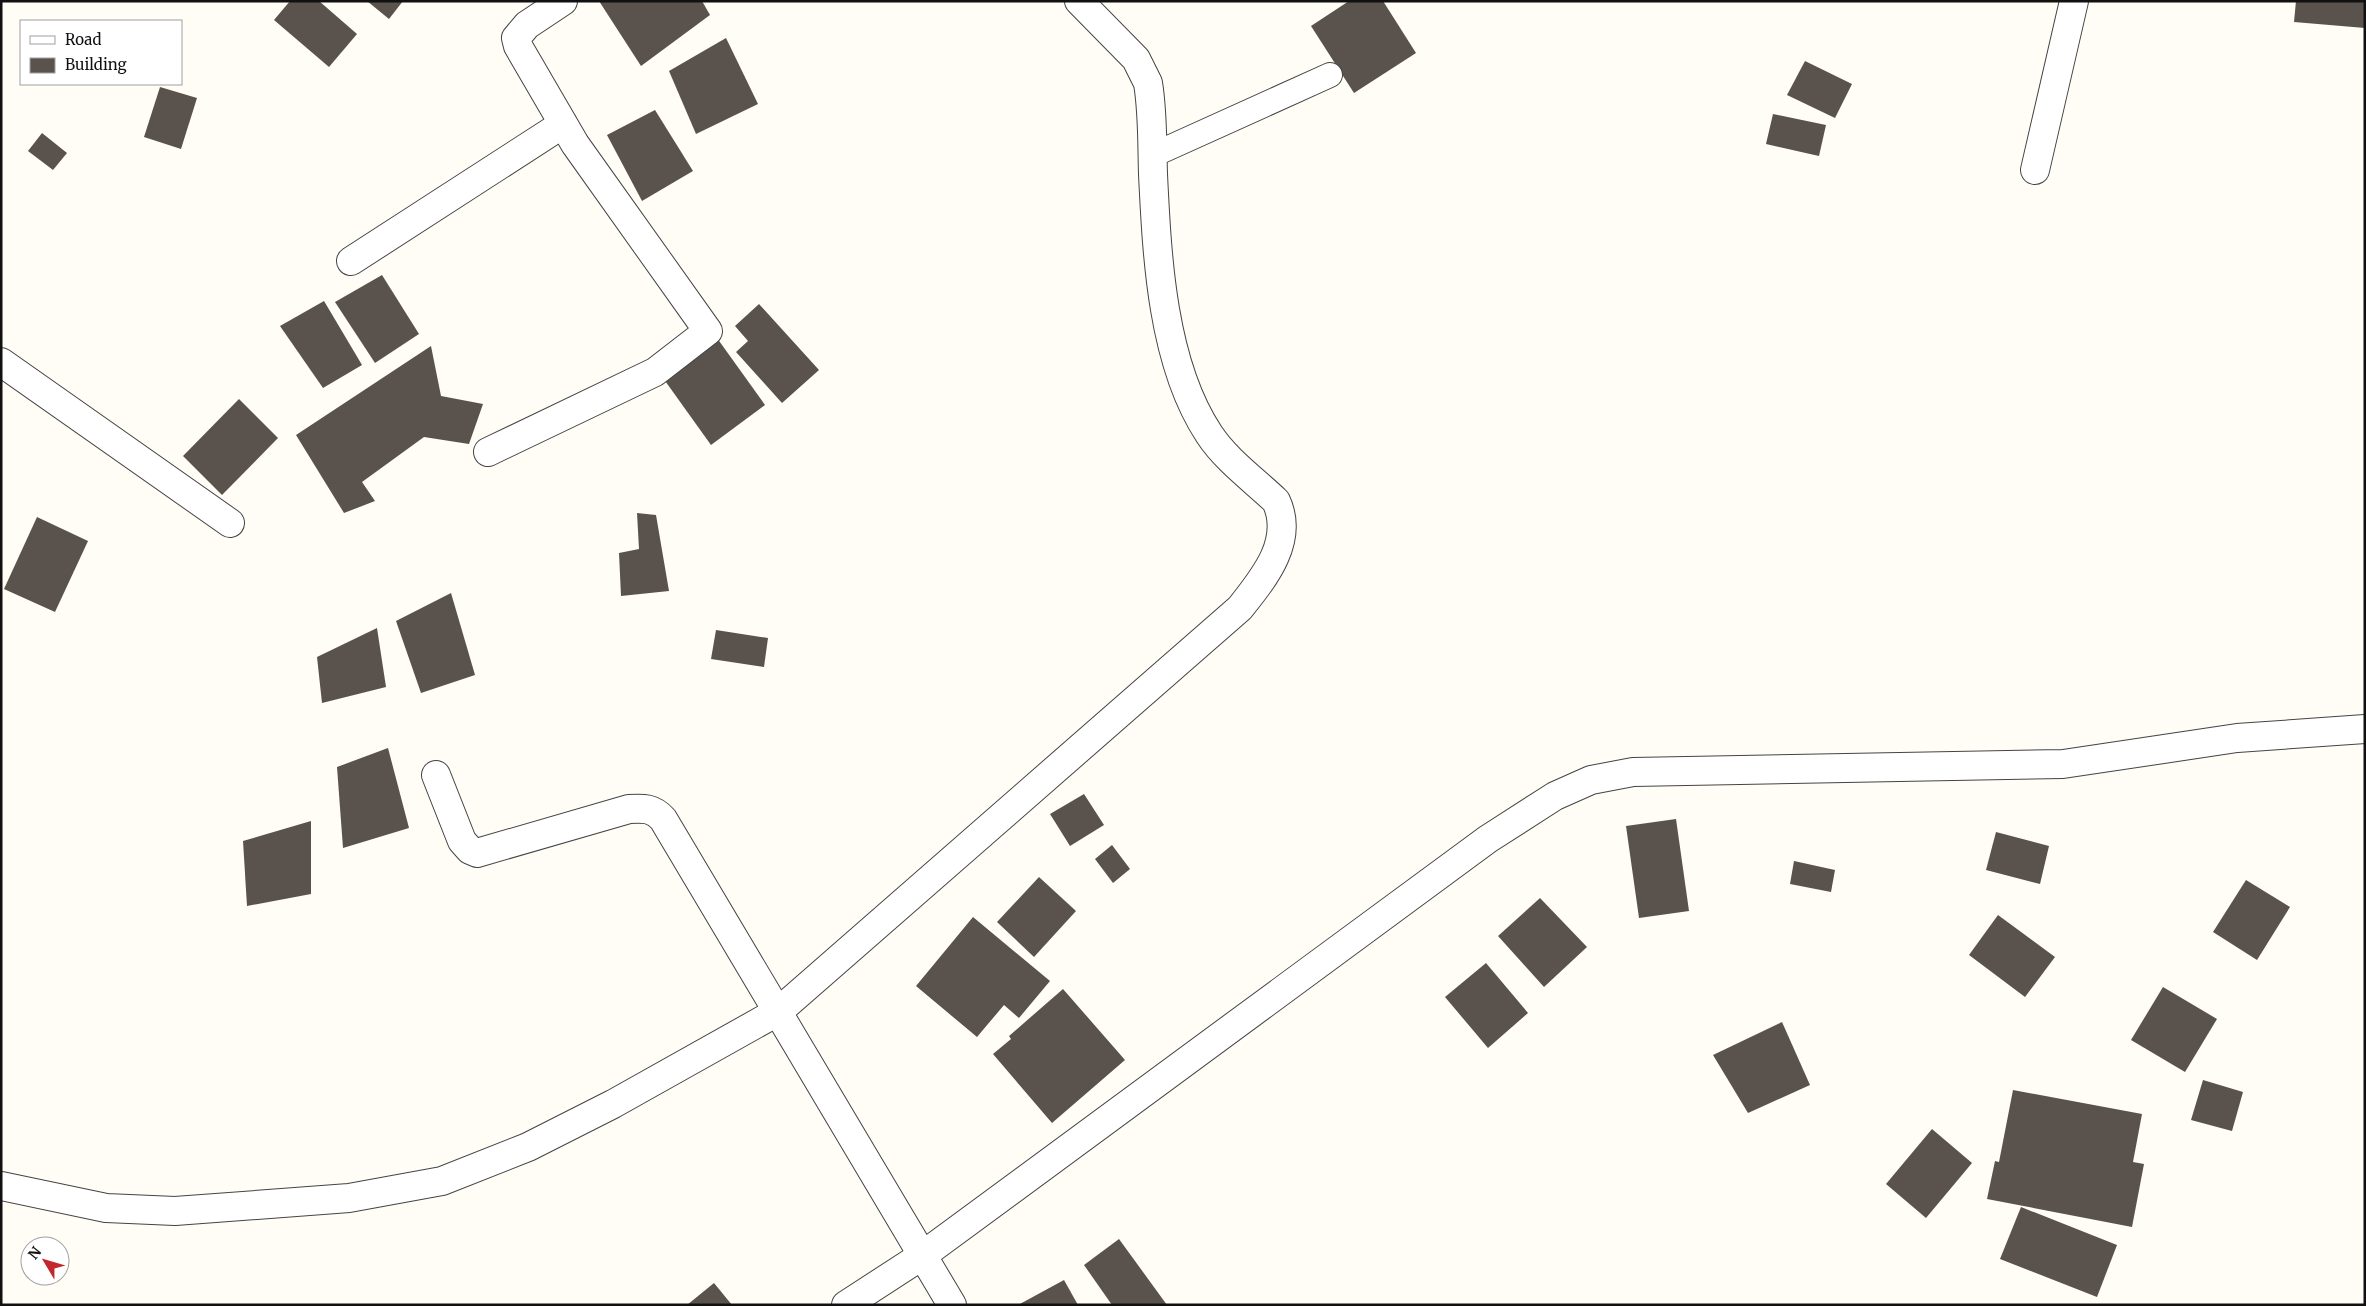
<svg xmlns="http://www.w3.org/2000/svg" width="2366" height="1306" font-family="Merriweather,serif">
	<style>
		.building { fill: #5a524d }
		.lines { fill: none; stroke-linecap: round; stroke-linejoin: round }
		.lane-casing { stroke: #444; stroke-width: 26 }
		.street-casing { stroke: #444; stroke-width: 30 }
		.lane { stroke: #fff; stroke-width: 24 }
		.street { stroke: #fff; stroke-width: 28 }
	</style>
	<rect width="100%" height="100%" fill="#fffdf5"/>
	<g class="building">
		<polygon points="290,1 319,1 357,34 329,67 274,20"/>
		<polygon points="367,1 403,1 389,19"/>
		<polygon points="599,1 702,1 710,15 641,66"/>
		<polygon points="1349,1 1383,1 1416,53 1354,93 1311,26"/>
		<polygon points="2296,1 2365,1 2365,28 2294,22"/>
		<polygon points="726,38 758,104 696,134 669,71"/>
		<polygon points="1805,61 1852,84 1835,118 1787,95"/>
		<polygon points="160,87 197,98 181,149 144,137"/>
		<polygon points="655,110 693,171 642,201 607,135"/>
		<polygon points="1773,114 1826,125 1819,156 1766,144"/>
		<polygon points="42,133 67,153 53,170 28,151"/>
		<polygon points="382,275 419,334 375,363 335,302"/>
		<polygon points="324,301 362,365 323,388 280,326"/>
		<polygon points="759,304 819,370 782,403 736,352 748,341 735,326"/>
		<polygon points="717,338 765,405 711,445 663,378"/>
		<polygon points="431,346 441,396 483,404 469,444 424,437 362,482 375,501 344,513 296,435"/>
		<polygon points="239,399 278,438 222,495 183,456"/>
		<polygon points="637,513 656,515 669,591 621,596 619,553 639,549"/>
		<polygon points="37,517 88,541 55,612 4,589"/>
		<polygon points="451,593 475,675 421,693 396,621"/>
		<polygon points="377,628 386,687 322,703 317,657"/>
		<polygon points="716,630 768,638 764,667 711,659"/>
		<polygon points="388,748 409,828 343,848 337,767"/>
		<polygon points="1084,794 1104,825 1070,846 1050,814"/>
		<polygon points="1676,819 1689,911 1639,918 1626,826"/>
		<polygon points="311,821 311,894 247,906 243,841"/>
		<polygon points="1996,832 2049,846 2040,884 1986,870"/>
		<polygon points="1112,845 1130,869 1113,883 1095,859"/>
		<polygon points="1794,861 1835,870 1831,892 1790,884"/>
		<polygon points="1039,877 1076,911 1034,957 997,922"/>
		<polygon points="2246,880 2290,907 2257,960 2213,932"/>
		<polygon points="1540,898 1587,947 1544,987 1498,936"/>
		<polygon points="1998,915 2055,957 2025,997 1969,955"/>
		<polygon points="973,917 1050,981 1019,1018 1004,1005 977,1037 916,986"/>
		<polygon points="1486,963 1528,1013 1488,1048 1445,997"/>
		<polygon points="2163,987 2217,1019 2185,1072 2131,1040"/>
		<polygon points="1063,989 1125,1060 1052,1123 993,1054 1011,1039 1009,1036"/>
		<polygon points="1782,1022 1810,1085 1748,1113 1713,1055"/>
		<polygon points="2203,1080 2243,1092 2232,1131 2191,1120"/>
		<polygon points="2013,1090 2142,1114 2133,1162 2144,1164 2132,1227 1987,1199 1995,1161 1999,1162"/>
		<polygon points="1932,1129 1972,1163 1926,1218 1886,1184"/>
		<polygon points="2021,1207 2117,1245 2097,1297 2000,1259"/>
		<polygon points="1119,1239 1167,1305 1112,1305 1084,1265"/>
		<polygon points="1064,1280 1078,1305 1018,1305"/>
		<polygon points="714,1283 732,1305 687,1305"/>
	</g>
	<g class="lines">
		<defs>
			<polyline id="lane" points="1153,155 1330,75"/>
			<g id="street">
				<polyline points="2035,170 2074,1"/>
				<polyline points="351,261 563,124"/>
				<polyline points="1,362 230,523"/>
				<polyline points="488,452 655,372 708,331 575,144 518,46 516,38 527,25 563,1"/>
				<path d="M 436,775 L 462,841 L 470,850 L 477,853 L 629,809 C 644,808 653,808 663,819 L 952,1305"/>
				<path d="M 1,1186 L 106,1208 L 175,1211 L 349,1198 L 442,1181 L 528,1147 L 613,1104 L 779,1011 L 1240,608 C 1263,579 1295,541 1276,501 C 1254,480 1226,460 1209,434 C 1162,363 1157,257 1153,174 C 1152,144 1153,113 1148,83 L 1136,59 L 1079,1"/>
				<polyline points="846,1305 923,1255 1488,839 1555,796 1591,780 1633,772 2063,764 2237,738 2365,729"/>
			</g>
		</defs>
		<use href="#lane" class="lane-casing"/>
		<use href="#street" class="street-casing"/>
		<use href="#lane" class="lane"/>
		<use href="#street" class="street"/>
	</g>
	<rect width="2366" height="1306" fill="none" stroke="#111111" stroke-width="5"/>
	<rect x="20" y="20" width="162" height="65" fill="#ffffff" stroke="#a0a0a0"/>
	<rect x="30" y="36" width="25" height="8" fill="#ffffff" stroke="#a0a0a0"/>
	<text x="65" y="45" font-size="15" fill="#111111">Road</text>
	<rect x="30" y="58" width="25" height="15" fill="#5a524d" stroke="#a0a0a0"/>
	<text x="65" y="70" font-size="15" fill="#111111">Building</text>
	<g transform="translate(45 1261) rotate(308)"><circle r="24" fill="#ffffff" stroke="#a0a0a0"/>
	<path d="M0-4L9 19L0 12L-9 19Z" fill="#c4262e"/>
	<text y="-8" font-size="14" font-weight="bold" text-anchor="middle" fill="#111111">N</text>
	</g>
</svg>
